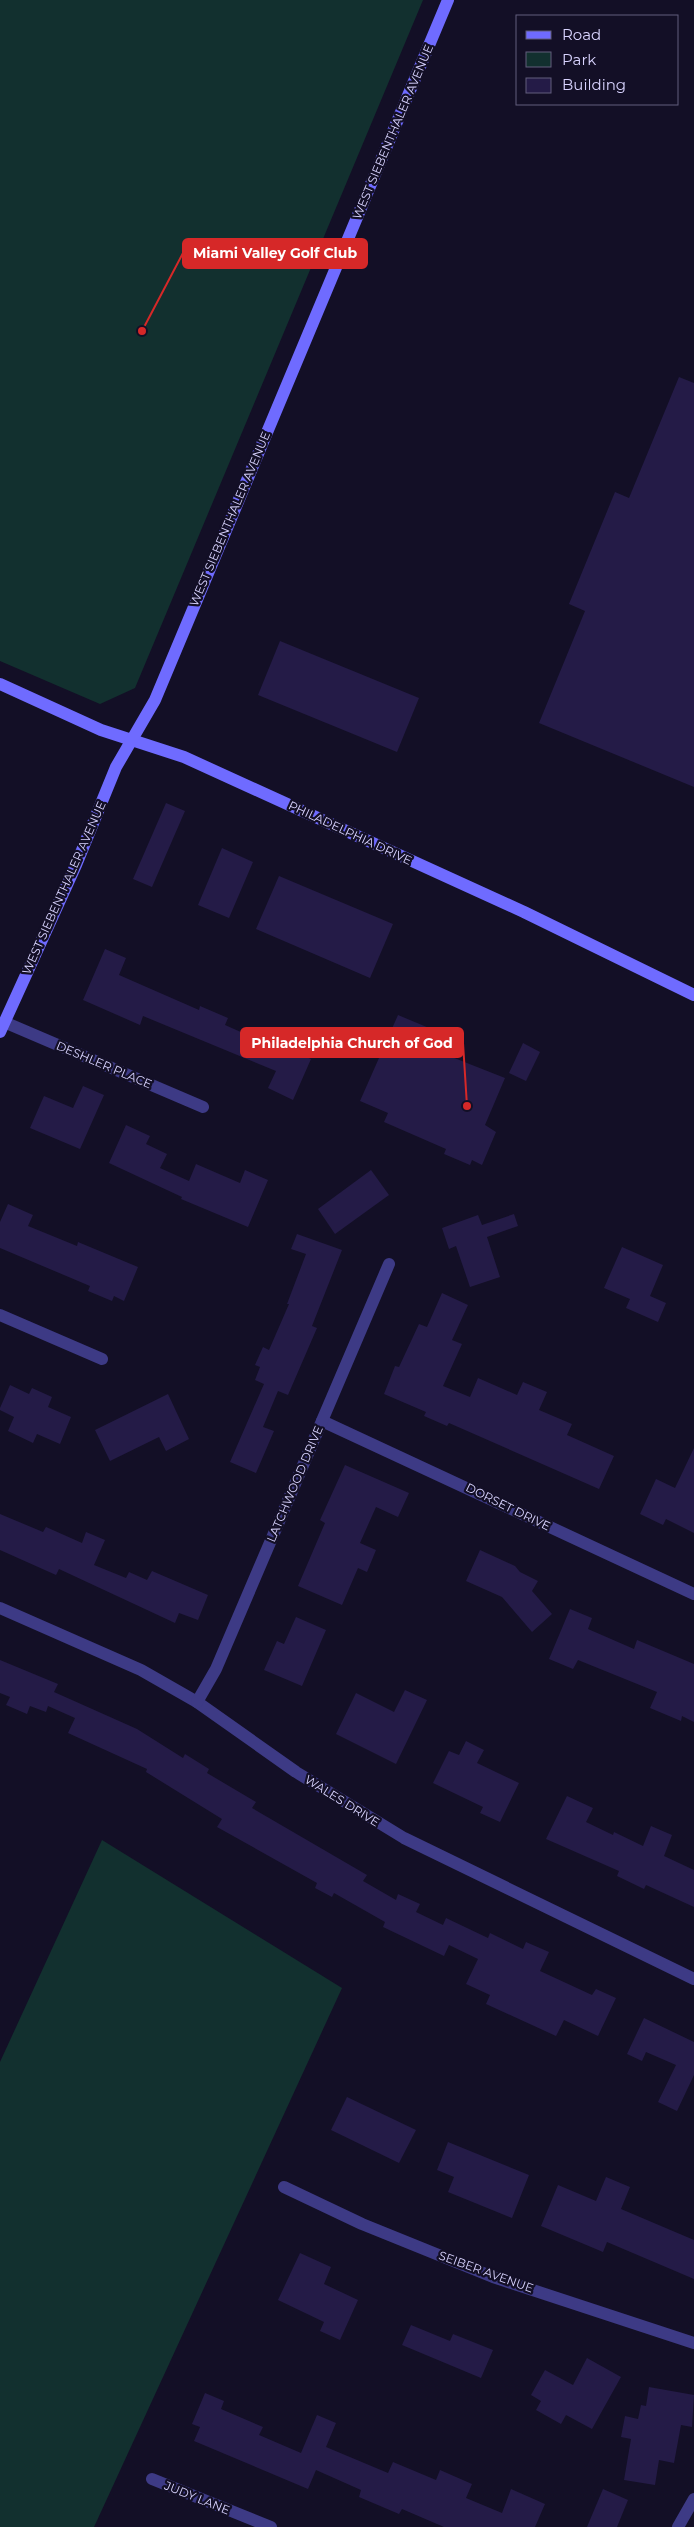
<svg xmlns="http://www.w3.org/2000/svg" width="694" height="2527" font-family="Montserrat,sans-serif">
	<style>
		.green { fill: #12302f }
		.building { fill: #241b47 }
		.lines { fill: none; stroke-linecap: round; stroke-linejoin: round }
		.minor { stroke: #3d3a85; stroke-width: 12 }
		.secondary { stroke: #6f6bff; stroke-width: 12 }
		.labels { text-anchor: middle; stroke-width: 4.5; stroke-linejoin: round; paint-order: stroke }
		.street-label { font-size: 12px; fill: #d9d4ff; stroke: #130f26 }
		.leader { fill: none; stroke: #d62828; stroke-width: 2 }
		.callout-dot { fill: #d62828; stroke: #130f26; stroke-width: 2 }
		.callout { fill: #d62828; stroke: #d62828; stroke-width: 2 }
		.callout-label { font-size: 14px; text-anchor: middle; font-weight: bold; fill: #fff }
	</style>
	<rect width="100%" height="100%" fill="#130f26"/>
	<g class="green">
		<polygon points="0,0 423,0 135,688 100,704 0,661"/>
		<polygon points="102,1840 342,1988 94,2527 0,2527 0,2062"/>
	</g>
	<g class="building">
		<polygon points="679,377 694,383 694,787 539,723 585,611 569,604 615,492 629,498"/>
		<polygon points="280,641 419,698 397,752 258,695"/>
		<polygon points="166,803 185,811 152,887 133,879"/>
		<polygon points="222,848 253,862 229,918 198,905"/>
		<polygon points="279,876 393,924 370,978 256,929"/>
		<polygon points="105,949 126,958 119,975 199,1010 200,1006 228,1018 225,1025 259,1040 262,1031 297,1047 295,1052 311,1059 293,1100 268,1088 276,1071 143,1016 140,1025 83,1000"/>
		<polygon points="398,1015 441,1033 434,1050 505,1078 485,1125 496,1132 482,1165 472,1160 470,1165 444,1154 446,1149 384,1122 388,1113 360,1101"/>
		<polygon points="523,1043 540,1052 526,1081 509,1073"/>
		<polygon points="83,1086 104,1095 80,1149 30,1128 44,1096 73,1108"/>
		<polygon points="126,1125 150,1136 146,1144 167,1154 160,1168 189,1181 196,1164 240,1183 245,1170 268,1180 248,1227 181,1199 182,1197 109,1163"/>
		<polygon points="371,1170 389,1195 335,1234 318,1209"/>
		<polygon points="8,1204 33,1215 28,1226 77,1246 78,1242 138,1267 124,1301 114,1296 112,1301 88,1291 90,1286 0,1248 0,1222"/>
		<polygon points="514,1214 518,1226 487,1237 500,1277 470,1287 456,1246 449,1249 442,1228 478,1215 482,1225"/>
		<polygon points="297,1234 342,1250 312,1326 317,1328 288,1395 278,1391 263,1427 274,1431 256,1473 230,1462 264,1384 255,1380 260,1367 255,1365 263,1347 269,1350 289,1304 287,1304 306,1254 291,1249"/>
		<polygon points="622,1247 663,1265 650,1296 666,1303 658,1322 626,1308 630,1299 604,1288"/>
		<polygon points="442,1293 468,1305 452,1340 462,1344 443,1386 470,1397 478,1378 517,1395 523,1382 547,1392 539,1410 572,1424 567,1435 614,1456 599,1489 449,1423 447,1426 424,1416 426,1412 384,1394 395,1366 399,1367 419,1324 427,1327"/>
		<polygon points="10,1385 29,1394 32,1388 52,1397 48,1407 71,1417 60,1444 37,1434 33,1443 8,1431 14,1417 0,1410 0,1408"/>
		<polygon points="168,1394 189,1439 166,1451 159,1437 110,1461 95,1430"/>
		<polygon points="694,1448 694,1533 666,1519 663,1525 640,1514 656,1479 675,1488"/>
		<polygon points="345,1465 409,1493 398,1517 376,1507 360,1543 376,1550 367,1572 358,1568 342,1605 298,1586 325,1523 320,1520"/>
		<polygon points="0,1514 43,1532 46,1527 82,1543 86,1532 105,1540 94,1565 126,1578 129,1572 147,1580 152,1571 208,1595 198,1620 179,1613 175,1623 59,1569 56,1575 0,1550"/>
		<polygon points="480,1550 515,1566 520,1572 538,1581 532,1591 552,1614 532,1632 502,1597 466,1581"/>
		<polygon points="570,1609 592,1618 588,1629 634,1649 637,1640 694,1664 694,1722 682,1716 681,1721 650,1708 657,1692 578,1660 573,1669 549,1659"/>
		<polygon points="296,1617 326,1630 302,1686 264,1670 277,1641 284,1644"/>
		<polygon points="0,1660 58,1684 54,1692 137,1729 183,1758 185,1754 209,1769 207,1773 256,1802 252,1808 367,1875 363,1881 396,1900 398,1894 420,1904 416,1912 443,1925 446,1918 488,1938 490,1933 523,1949 526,1942 549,1952 540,1971 592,1995 596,1989 616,1998 598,2036 564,2020 556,2036 486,2004 490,1995 466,1984 478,1959 449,1945 444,1956 383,1927 385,1922 334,1893 332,1897 315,1888 317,1883 217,1827 222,1819 146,1772 147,1769 68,1733 75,1718 48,1706 46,1712 30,1706 27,1714 6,1705 10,1697 0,1693"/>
		<polygon points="405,1690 427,1700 396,1764 336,1734 356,1693 394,1712"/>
		<polygon points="466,1741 484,1750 477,1763 519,1783 500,1822 480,1813 483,1807 433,1783 449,1751 459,1755"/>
		<polygon points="567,1796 593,1808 586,1822 613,1835 614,1832 643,1846 651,1826 672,1835 664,1856 694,1870 694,1907 646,1885 644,1889 617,1876 619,1871 546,1839"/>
		<polygon points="644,2018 694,2042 694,2075 677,2111 658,2102 676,2065 646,2052 642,2061 627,2054"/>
		<polygon points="347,2097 416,2130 399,2163 331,2130"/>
		<polygon points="448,2142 529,2175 512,2218 448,2192 454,2177 437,2170"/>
		<polygon points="606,2177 630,2187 621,2209 694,2240 694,2279 607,2242 603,2252 541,2226 558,2185 596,2201"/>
		<polygon points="300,2253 331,2267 324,2284 358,2300 340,2340 320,2331 324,2322 278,2300"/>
		<polygon points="411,2325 450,2341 453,2334 493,2350 481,2378 402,2345"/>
		<polygon points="587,2358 621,2377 592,2429 566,2415 561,2424 536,2410 541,2401 531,2395 545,2370 573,2385"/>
		<polygon points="649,2387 694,2395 692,2427 681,2425 674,2463 659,2460 655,2485 624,2480 631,2439 621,2437 625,2416 638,2419 641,2405 646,2406"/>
		<polygon points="205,2393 224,2401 221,2409 263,2427 259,2435 301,2453 317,2415 336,2423 326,2447 388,2473 393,2462 436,2480 440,2470 472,2484 466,2498 502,2513 511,2489 545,2504 535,2527 444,2527 402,2509 399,2514 359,2497 361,2490 316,2470 308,2489 194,2441 200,2427 192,2424"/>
		<polygon points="603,2489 628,2500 617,2527 587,2527"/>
	</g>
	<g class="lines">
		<g class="minor">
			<polyline points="4,1022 203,1107"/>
			<polyline points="0,1315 102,1359"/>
			<polyline points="322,1421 694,1594"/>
			<polyline points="0,1608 141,1670 197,1702 296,1772 404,1838 694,1979"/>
			<polyline points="197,1702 216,1669 389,1264"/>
			<polyline points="284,2187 362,2224 493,2277 694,2343"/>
			<polyline points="152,2479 271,2527"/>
			<polyline points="678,2527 694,2499"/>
		</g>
		<g class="secondary">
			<polyline points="0,684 101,730 184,757 524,912 694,995"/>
			<polyline points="0,1032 76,865 116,767 155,700 448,0"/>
		</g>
	</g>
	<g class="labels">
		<g class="street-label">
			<text transform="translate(393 132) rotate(-67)" y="4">WEST SIEBENTHALER AVENUE</text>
			<text transform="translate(230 519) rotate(-67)" y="4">WEST SIEBENTHALER AVENUE</text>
			<text transform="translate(350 833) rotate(25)" y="4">PHILADELPHIA DRIVE</text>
			<text transform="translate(64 888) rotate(-66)" y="4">WEST SIEBENTHALER AVENUE</text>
			<text transform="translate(104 1065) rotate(23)" y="4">DESHLER PLACE</text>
			<text transform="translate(295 1484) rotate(-67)" y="4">LATCHWOOD DRIVE</text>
			<text transform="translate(508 1507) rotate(26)" y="4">DORSET DRIVE</text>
			<text transform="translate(342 1801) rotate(32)" y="4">WALES DRIVE</text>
			<text transform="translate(486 2272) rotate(20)" y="4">SEIBER AVENUE</text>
			<text transform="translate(197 2498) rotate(22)" y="4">JUDY LANE</text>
		</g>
	</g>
	<path class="leader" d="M142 331L183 253M467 1106L463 1043"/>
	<g class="callout-dot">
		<circle cx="142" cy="331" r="5"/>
		<circle cx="467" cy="1106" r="5"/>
	</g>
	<g class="callout">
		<rect x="183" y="239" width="184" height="29" rx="5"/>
		<rect x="241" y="1028" width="222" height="29" rx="5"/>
	</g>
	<g class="callout-label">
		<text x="275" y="258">Miami Valley Golf Club</text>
		<text x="352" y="1048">Philadelphia Church of God</text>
	</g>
	<rect x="516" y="15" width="162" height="90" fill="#130f26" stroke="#625e7d"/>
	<rect x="526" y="31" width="25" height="8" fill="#6f6bff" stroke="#625e7d"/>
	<text x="562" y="40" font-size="15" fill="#d9d4ff">Road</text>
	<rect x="526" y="52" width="25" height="15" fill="#12302f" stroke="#625e7d"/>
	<text x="562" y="65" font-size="15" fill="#d9d4ff">Park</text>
	<rect x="526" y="78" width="25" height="15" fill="#241b47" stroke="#625e7d"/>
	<text x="562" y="90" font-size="15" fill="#d9d4ff">Building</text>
</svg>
